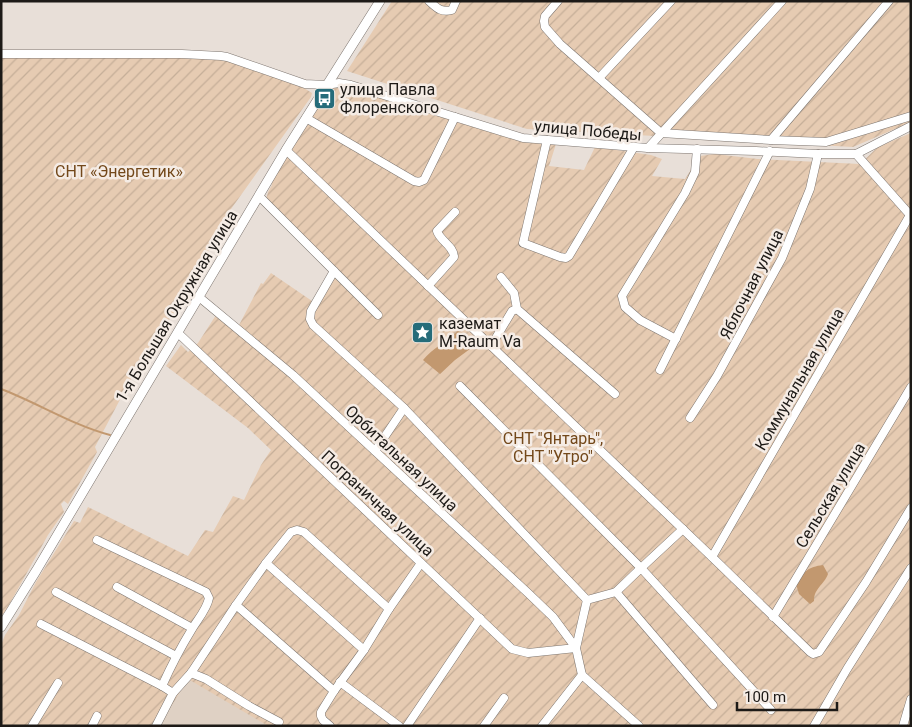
<svg xmlns="http://www.w3.org/2000/svg" width="912" height="727" font-family="Roboto,sans-serif">
	<style>
		.built { fill: #dfd1c4 }
		.garden { fill: url(#garden-furrows) }
		.water { fill: #c2986f }
		.lines { fill: none; stroke-linecap: round; stroke-linejoin: round }
		.stream { stroke: #c2986f; stroke-width: 2 }
		.minor-casing { stroke: #7e7670; stroke-width: 9 }
		.tertiary-casing { stroke: #7e7670; stroke-width: 10 }
		.minor { stroke: #fff; stroke-width: 8 }
		.tertiary { stroke: #fff; stroke-width: 9 }
		.labels { text-anchor: middle; stroke-width: 5; stroke-linejoin: round; paint-order: stroke }
		.poi-label { font-size: 16px; fill: #1d1a17; stroke: #f5ece5; text-anchor: start }
		.street-label { font-size: 16px; fill: #1d1a17; stroke: #f5ece5 }
		.park-label { font-size: 16px; fill: #73481a; stroke: #f5ece5 }
	</style>
	<defs>
		<pattern id="garden-furrows" width="10" height="10" patternUnits="userSpaceOnUse" patternTransform="scale(1.25)"><rect width="10" height="10" fill="#e6cbb2"/><path d="M-1 1l2-2M0 10L10 0M9 11l2-2" fill="none" stroke="#c5ae98"/></pattern>
	</defs>
	<rect width="100%" height="100%" fill="#e8dfd8"/>
	<polygon class="built" points="188,678 268,726 159,726"/>
	<g class="garden">
		<polygon points="392,1 911,1 911,122 853,147 527,129 347,71"/>
		<path d="M 204,53 L 299,85 L 312,93 L 311,97 L 231,209 L 188,290 L 170,319 L 166,323 L 162,321 C 158,328 158,334 155,341 C 153,347 149,352 147,357 L 143,356 L 95,447 L 97,452 L 68,504 L 64,501 L 61,504 L 64,512 L 48,535 L 5,612 L 1,616 L 1,54 Z"/>
		<polygon points="334,84 556,144 549,166 584,170 595,147 651,155 662,159 652,176 685,179 700,156 715,154 758,159 860,164 878,147 911,133 911,726 268,726 188,679 159,726 1,726 1,645 5,635 19,615 36,582 74,521 80,523 88,507 188,556 205,530 213,532 233,496 244,500 261,465 271,450 248,428 166,366 181,345 188,352 198,343 218,312 238,327 261,283 263,284 271,273 312,301 337,270 265,204 268,192 272,185 271,182 292,145"/>
	</g>
	<g class="water">
		<path d="M 459,330 L 470,338 L 474,346 L 455,360 L 440,374 L 423,360 C 433,348 447,341 459,330 Z"/>
		<path d="M 823,565 L 828,574 C 824,585 814,588 814,601 L 810,604 L 799,594 L 796,584 C 804,571 808,567 823,565 Z"/>
	</g>
	<g class="lines">
		<path class="stream" d="M 1,389 C 38,403 72,425 110,435"/>
		<defs>
			<g id="minor">
				<path d="M 429,1 C 437,8 441,13 452,10 L 456,1"/>
				<polyline points="558,1 545,16 544,21 545,27 560,44 661,133 771,140 826,142 911,116"/>
				<polyline points="1,54 182,54 221,56 227,57 305,84 326,85 339,83 351,85 523,138 648,148 756,151 818,154 856,154 911,126"/>
				<polyline points="599,78 671,1"/>
				<polyline points="306,118 414,181 419,182 424,180 455,117"/>
				<polyline points="547,140 523,243 560,257 566,258 569,256 634,147"/>
				<polyline points="771,140 889,1"/>
				<polyline points="648,148 782,1"/>
				<polyline points="286,150 712,557 810,652 813,654 819,652 866,582 911,508"/>
				<polyline points="856,154 911,216"/>
				<polyline points="259,196 334,271 311,311 310,319 313,325 404,408 587,600"/>
				<polyline points="334,271 378,315"/>
				<polyline points="501,277 514,293 517,309 615,394"/>
				<path d="M 428,286 L 454,257 C 454,246 440,241 437,231 L 455,212"/>
				<polyline points="199,297 293,375 528,593 553,617 576,648"/>
				<polyline points="178,333 512,649 528,653 576,648"/>
				<polyline points="676,339 640,320 625,307 622,296 685,193 695,172 697,149"/>
				<polyline points="491,346 512,311 517,309"/>
				<polyline points="660,370 770,151"/>
				<polyline points="460,386 641,568 683,529"/>
				<polyline points="690,418 717,376 782,258 810,189 818,154"/>
				<polyline points="375,451 404,408"/>
				<path d="M 97,540 L 206,592 L 209,598 C 207,609 198,619 192,629 C 181,647 171,666 162,686 L 173,693"/>
				<polyline points="712,557 910,215"/>
				<polyline points="266,563 364,650"/>
				<polyline points="117,587 192,628"/>
				<polyline points="56,592 176,656"/>
				<polyline points="236,605 334,691"/>
				<polyline points="389,609 421,563"/>
				<polyline points="773,617 911,387"/>
				<polyline points="41,624 162,686"/>
				<polyline points="191,673 206,679 249,706 279,722"/>
				<polyline points="582,675 639,726"/>
				<polyline points="340,682 399,726"/>
				<polyline points="713,705 616,592 641,568 771,710"/>
				<polyline points="32,726 58,683"/>
				<polyline points="92,726 97,716"/>
				<polyline points="156,726 173,693 191,673 236,605 266,563 291,532 297,530 304,532 389,609 364,650 334,691 321,712 321,716 323,720 330,726"/>
				<polyline points="407,726 480,618"/>
				<polyline points="484,726 504,698"/>
				<polyline points="542,726 582,675 576,648 587,600 616,592"/>
				<polyline points="814,726 847,669 911,568"/>
				<polyline points="903,726 911,699"/>
			</g>
			<polyline id="tertiary" points="1,627 36,571 286,150 380,1"/>
		</defs>
		<use href="#minor" class="minor-casing"/>
		<use href="#tertiary" class="tertiary-casing"/>
		<use href="#minor" class="minor"/>
		<use href="#tertiary" class="tertiary"/>
	</g>
	<defs>
		<symbol id="bus-square" viewBox="-11 -11 22 22"><rect x="-9" y="-9" width="18" height="18" rx="4" fill="#256c7a" stroke="#f5ece5"/><path d="M-5-6H5V4H4V6H2V4H-2V6H-4V4H-5ZM-3.5-4V0h7V-4ZM-3.5 1.2v1.5H-2V1.2ZM2 1.2v1.5H3.5V1.2Z" fill="#fff"/></symbol>
		<symbol id="sight-square" viewBox="-11 -11 22 22"><rect x="-9" y="-9" width="18" height="18" rx="4" fill="#256c7a" stroke="#f5ece5"/><path d="M0-6L1.8-2.2L6-1.7L2.9 1.2L3.7 5.4L0 3.3L-3.7 5.4L-2.9 1.2L-6-1.7L-1.8-2.2Z" fill="#fff"/></symbol>
	</defs>
	<g fill-rule="evenodd">
		<use href="#bus-square" x="312" y="86" width="25" height="25"/>
		<use href="#sight-square" x="410" y="320" width="25" height="25"/>
	</g>
	<g class="labels">
		<g class="poi-label">
			<text x="340" y="95">улица Павла<tspan x="340" dy="18">Флоренского</tspan></text>
			<text x="439" y="329">каземат<tspan x="439" dy="18">M-Raum Va</tspan></text>
		</g>
		<g class="street-label">
			<text transform="translate(588 130) rotate(5)" y="6">улица Победы</text>
			<text transform="translate(751 284) rotate(-63)" y="6">Яблочная улица</text>
			<text transform="translate(176 306) rotate(-59)" y="6">1-я Большая Окружная улица</text>
			<text transform="translate(799 379) rotate(-60)" y="6">Коммунальная улица</text>
			<text transform="translate(402 458) rotate(43)" y="6">Орбитальная улица</text>
			<text transform="translate(830 495) rotate(-59)" y="6">Сельская улица</text>
			<text transform="translate(378 503) rotate(43)" y="6">Пограничная улица</text>
		</g>
		<g class="park-label">
			<text x="119" y="177">СНТ «Энергетик»</text>
			<text x="553" y="444">СНТ "Янтарь",<tspan x="553" dy="18">СНТ "Утро"</tspan></text>
		</g>
	</g>
	<rect width="912" height="727" fill="none" stroke="#1d1a17" stroke-width="5"/>
	<path d="M737 702v8h100v-8" fill="none" stroke="#1d1a17" stroke-width="2.5"/>
	<text x="744" y="702" font-size="15" fill="#1d1a17" stroke="#f5ece5" stroke-width="4" paint-order="stroke">100 m</text>
</svg>
